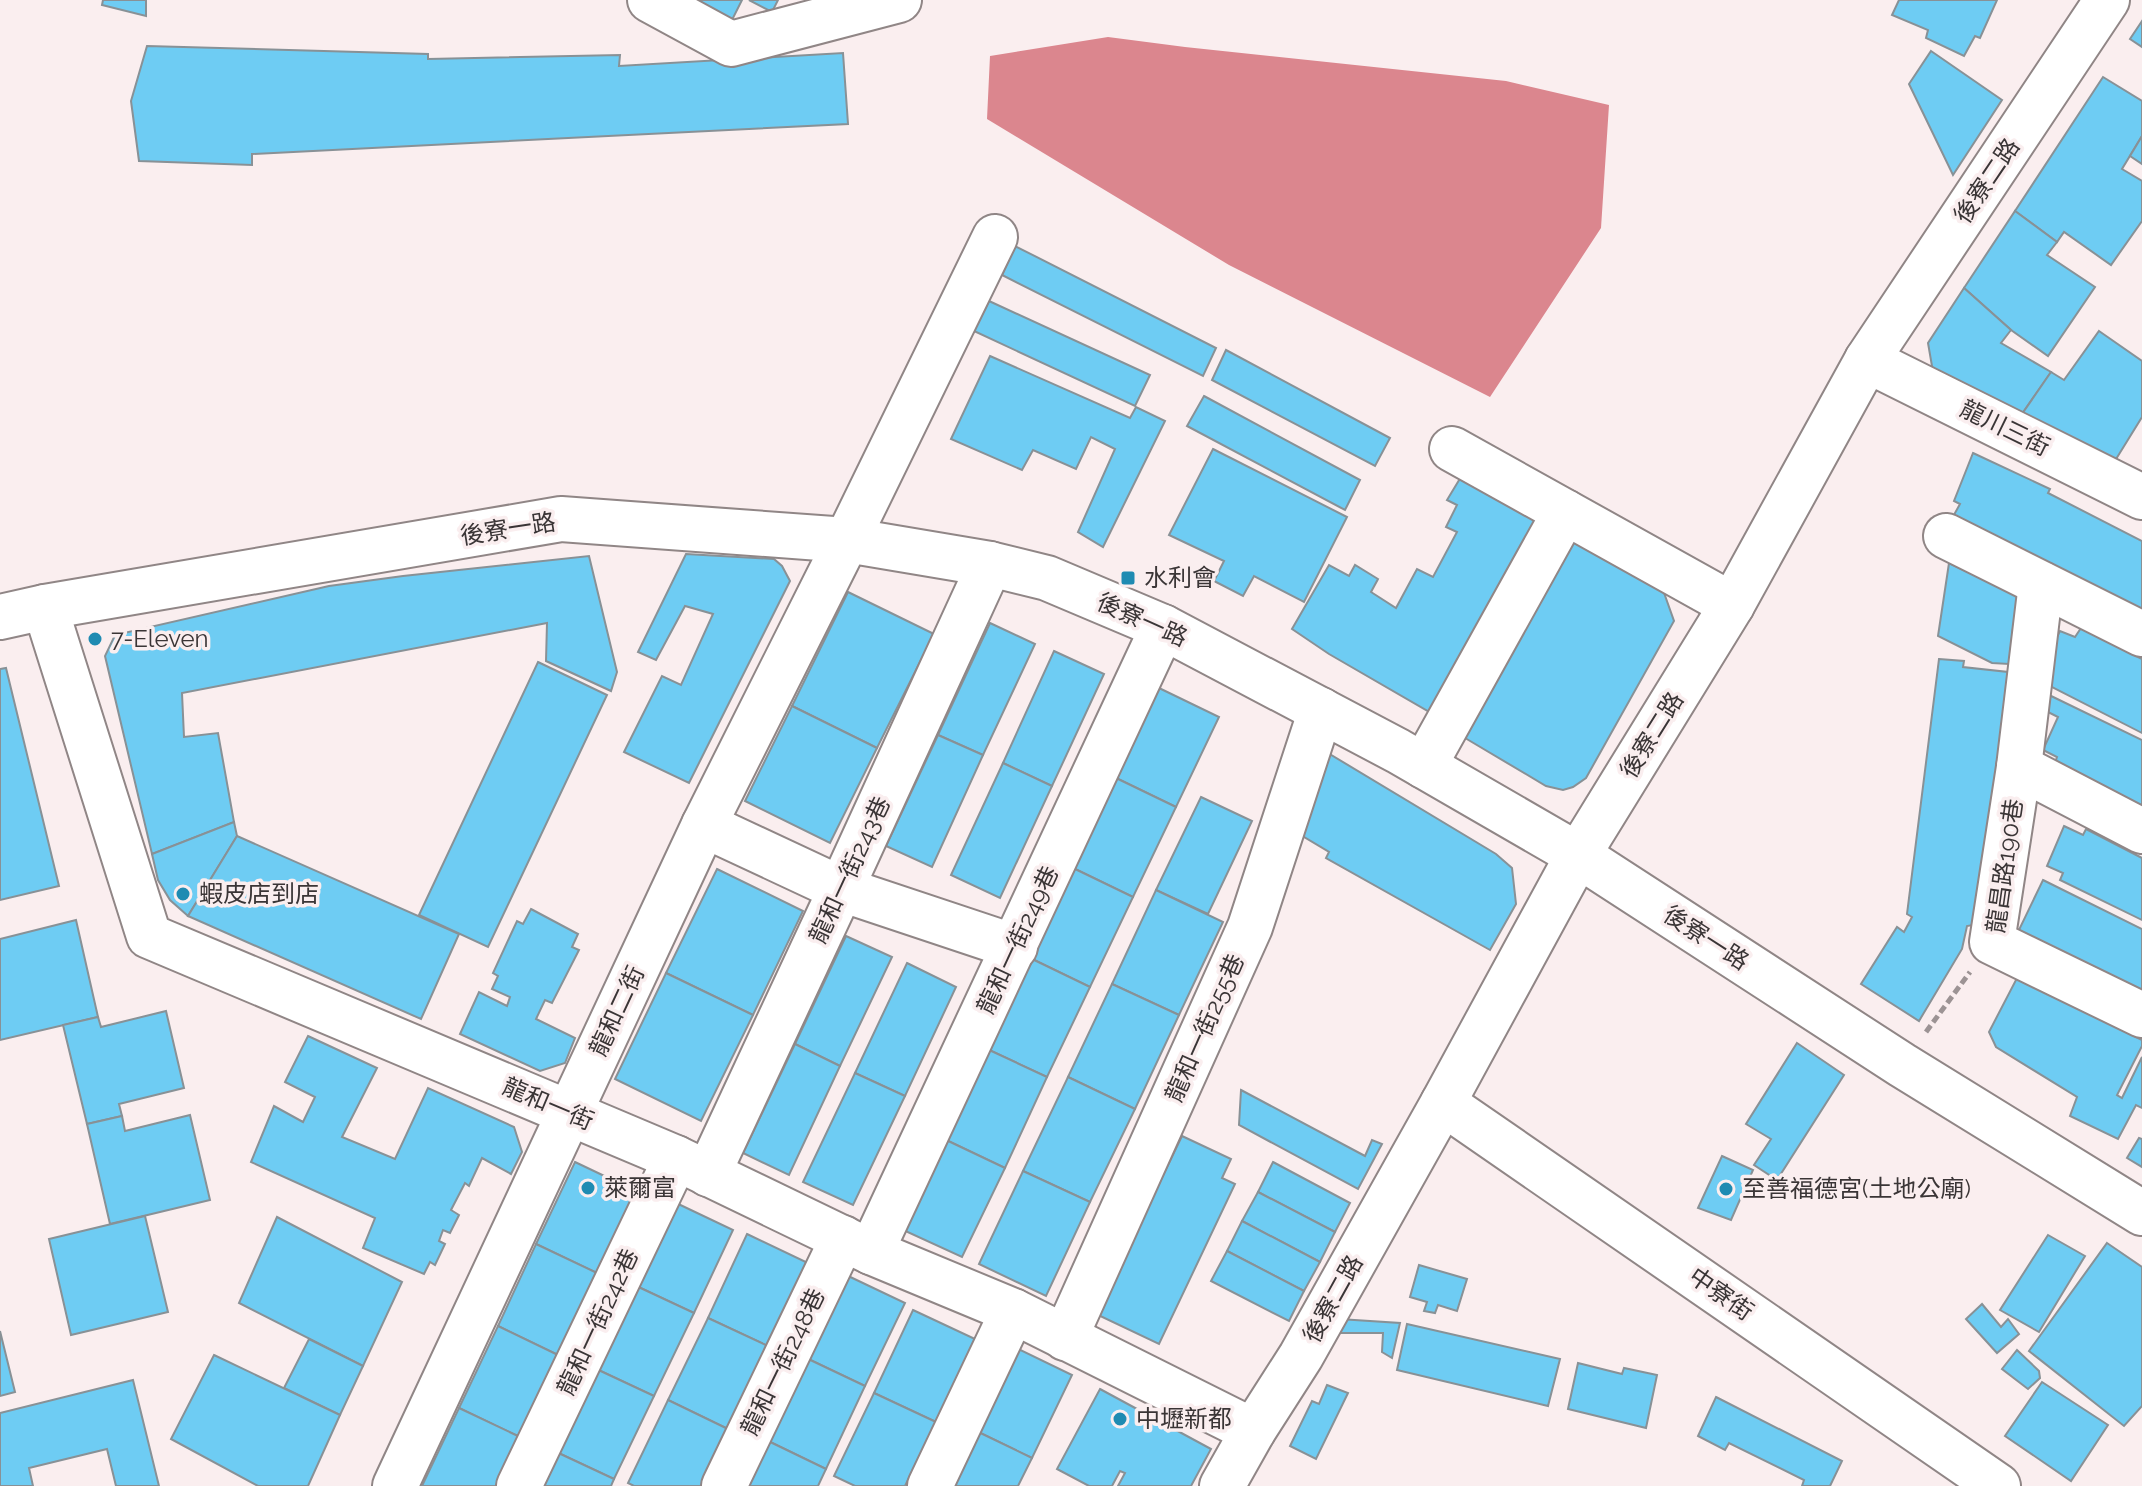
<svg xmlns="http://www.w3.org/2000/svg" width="2142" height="1486" font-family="Raleway,'Noto Sans TC',sans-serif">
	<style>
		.water { fill: #db868e }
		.building { fill: #6eccf3; stroke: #889196; stroke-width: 2 }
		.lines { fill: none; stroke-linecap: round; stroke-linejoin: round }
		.minor-casing { stroke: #908686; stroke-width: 48 }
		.path { stroke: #9c9394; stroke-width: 5; stroke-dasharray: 8 4; stroke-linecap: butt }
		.minor { stroke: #fff; stroke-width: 44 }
		.poi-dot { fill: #1f8bb2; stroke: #faeeef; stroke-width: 3 }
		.labels { text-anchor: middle; stroke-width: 7; stroke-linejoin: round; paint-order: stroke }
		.street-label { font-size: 24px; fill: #3a3536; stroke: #faeeef }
		.poi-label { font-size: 24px; fill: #3a3536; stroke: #faeeef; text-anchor: start }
	</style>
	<rect width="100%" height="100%" fill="#faeeef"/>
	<polygon class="water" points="1108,37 1185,47 1506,81 1609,105 1601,228 1490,397 1229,265 987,119 990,56"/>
	<g class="building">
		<polygon points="103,0 146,0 146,16 102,5"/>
		<polygon points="679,0 742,0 730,24"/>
		<polygon points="749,0 778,0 772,12"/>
		<polygon points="1899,0 1997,0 1980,38 1975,36 1964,56 1926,38 1928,30 1892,15"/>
		<polygon points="2142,21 2142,47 2130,39"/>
		<polygon points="147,46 428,54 428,59 620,55 619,66 843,53 848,124 252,154 252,165 139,161 131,101"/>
		<polygon points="1931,51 2002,100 1953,175 1909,84"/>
		<polygon points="2103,77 2142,101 2142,136 2122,169 2142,181 2142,221 2111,265 2064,232 2057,242 2015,211"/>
		<polygon points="2142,136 2142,164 2130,156"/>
		<polygon points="2015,211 2057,242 2047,255 2095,287 2048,356 2011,330 1964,288"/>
		<polygon points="1015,246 1216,348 1203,376 1002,275"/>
		<polygon points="1964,288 2011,330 2001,343 2051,372 2022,414 1933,372 1928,343"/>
		<polygon points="989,301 1150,375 1135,406 974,331"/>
		<polygon points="2099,331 2142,361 2142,417 2113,464 2022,414 2051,372 2064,380"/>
		<polygon points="1226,350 1390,438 1375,466 1212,380"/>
		<polygon points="990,356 1130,418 1136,407 1165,421 1103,547 1078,532 1115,449 1091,437 1076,469 1033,450 1022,470 951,439"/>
		<polygon points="1204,396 1360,480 1345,510 1187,426"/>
		<polygon points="1213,449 1347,517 1304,602 1254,576 1243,596 1214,581 1224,561 1169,535"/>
		<polygon points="1973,453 2050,489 2048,493 2142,541 2142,618 1950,522 1960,504 1954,501"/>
		<polygon points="1464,472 1539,522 1433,714 1329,654 1292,629 1329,565 1349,576 1355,565 1378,579 1371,592 1396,608 1417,569 1433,577 1457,532 1446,527 1457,505 1447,500"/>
		<polygon points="1569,538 1663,590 1674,621 1586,778 1573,787 1563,790 1546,786 1460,735"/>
		<polygon points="686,554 774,559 782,566 790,581 689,783 624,752 662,676 681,685 713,614 685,606 656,660 638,652"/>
		<polygon points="589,556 617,672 611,691 546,661 547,623 182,693 184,737 218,733 234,822 152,854 105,656 115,635 329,586 403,576"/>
		<polygon points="1949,563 2023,598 2013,628 2009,664 1992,663 1938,636"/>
		<polygon points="848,592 934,634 877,748 792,706"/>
		<polygon points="990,623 1035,644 983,755 938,735"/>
		<polygon points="2081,628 2142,659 2142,733 2038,680 2038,675 2060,631 2075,637"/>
		<polygon points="1054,651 1104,674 1052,786 1003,763"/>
		<polygon points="1939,659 1964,661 1963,667 2008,672 1979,924 1967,926 1962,949 1919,1021 1861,984 1897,927 1904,932 1912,917 1907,914"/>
		<polygon points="538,662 607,695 488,947 419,915"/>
		<polygon points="6,668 59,886 0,900 0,669"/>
		<polygon points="1159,688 1219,717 1176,807 1116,778"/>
		<polygon points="2047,694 2142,740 2142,808 2055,763 2057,757 2043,750 2058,717 2040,708"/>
		<polygon points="792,706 877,748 830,843 745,801"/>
		<polygon points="938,735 983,755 932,867 886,846"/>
		<polygon points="1298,735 1496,854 1512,868 1516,904 1490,950 1326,858 1329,852 1279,822"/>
		<polygon points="1003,763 1052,786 1000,898 951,875"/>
		<polygon points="1116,778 1176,807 1133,897 1073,868"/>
		<polygon points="1201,797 1252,821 1208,914 1156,890"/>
		<polygon points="234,822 237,836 188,916 170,900 158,880 152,854"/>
		<polygon points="2064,826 2083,835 2086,829 2142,858 2142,920 2060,880 2063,873 2047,866"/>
		<polygon points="237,836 459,934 421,1019 188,916"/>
		<polygon points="1073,868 1133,897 1090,987 1030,958"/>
		<polygon points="717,869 803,911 753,1015 666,973"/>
		<polygon points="2043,880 2142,929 2142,999 2017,934"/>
		<polygon points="1156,890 1223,922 1179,1015 1112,984"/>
		<polygon points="531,909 578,934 572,947 579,950 552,1003 545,1000 536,1019 575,1038 565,1063 540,1071 460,1034 479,992 507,1006 510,997 492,989 498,976 493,973 517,921 523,924"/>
		<polygon points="76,920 98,1017 0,1040 0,939"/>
		<polygon points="846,936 892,957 840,1066 795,1044"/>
		<polygon points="1030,958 1090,987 1047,1077 987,1049"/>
		<polygon points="907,963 956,987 905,1096 855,1073"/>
		<polygon points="666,973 753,1015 701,1121 615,1079"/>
		<polygon points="2017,978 2142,1040 2142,1046 2117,1095 2122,1098 2142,1057 2142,1108 2136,1105 2118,1139 2070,1116 2077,1097 1996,1047 1989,1032"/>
		<polygon points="1112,984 1179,1015 1135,1109 1068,1077"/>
		<polygon points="166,1011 184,1088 119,1104 122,1116 87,1124 63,1025 98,1017 101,1027"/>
		<polygon points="308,1036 377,1068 342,1137 395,1159 428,1088 514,1127 522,1152 511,1174 482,1158 469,1186 465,1183 451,1210 459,1215 450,1233 443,1230 439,1241 445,1244 435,1265 430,1262 424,1274 363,1248 375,1218 251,1162 274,1106 303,1122 315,1097 285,1082"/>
		<polygon points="1797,1043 1844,1075 1777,1180 1754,1165 1771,1139 1746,1124"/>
		<polygon points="795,1044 840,1066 789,1175 743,1153"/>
		<polygon points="987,1049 1047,1077 1005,1168 944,1139"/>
		<polygon points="855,1073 905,1096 853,1205 803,1182"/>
		<polygon points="1068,1077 1135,1109 1090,1202 1023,1171"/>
		<polygon points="1241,1090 1365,1156 1372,1140 1382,1144 1358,1189 1239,1125"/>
		<polygon points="190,1115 210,1200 110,1224 87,1124 122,1116 125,1131"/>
		<polygon points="1182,1136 1231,1159 1222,1178 1235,1184 1159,1344 1096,1314"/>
		<polygon points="2139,1138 2142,1139 2142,1167 2127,1158"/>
		<polygon points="944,1139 1005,1168 962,1257 901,1229"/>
		<polygon points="1722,1156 1753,1170 1731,1220 1698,1208"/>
		<polygon points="575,1162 636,1191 597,1273 536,1244"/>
		<polygon points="1273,1162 1350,1203 1335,1232 1258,1192"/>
		<polygon points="1023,1171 1090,1202 1046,1296 979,1264"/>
		<polygon points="1258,1192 1335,1232 1320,1262 1242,1221"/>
		<polygon points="672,1201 733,1230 694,1313 632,1284"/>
		<polygon points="145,1216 168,1312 71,1335 49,1239"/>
		<polygon points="277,1217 402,1282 363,1366 239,1303"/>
		<polygon points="1242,1221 1320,1262 1304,1291 1227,1251"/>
		<polygon points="747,1234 810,1264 770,1347 708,1318"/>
		<polygon points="2048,1235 2085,1256 2039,1332 2000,1310"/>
		<polygon points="2107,1243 2142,1267 2142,1406 2124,1426 2029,1351"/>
		<polygon points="536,1244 597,1273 558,1355 498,1326"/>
		<polygon points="1227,1251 1304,1291 1289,1321 1211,1281"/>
		<polygon points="1419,1265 1467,1279 1457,1311 1438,1305 1435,1313 1424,1311 1427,1302 1410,1297"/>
		<polygon points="844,1274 905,1303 865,1386 804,1357"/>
		<polygon points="632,1284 694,1313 654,1396 592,1367"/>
		<polygon points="1982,1304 2001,1327 2008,1319 2019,1334 1997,1353 1966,1319"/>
		<polygon points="913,1310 975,1339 936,1422 874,1393"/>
		<polygon points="708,1318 770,1347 730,1430 668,1400"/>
		<polygon points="1339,1319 1400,1323 1392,1358 1382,1352 1383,1333 1336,1333"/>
		<polygon points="1407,1324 1560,1359 1548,1406 1397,1370"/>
		<polygon points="498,1326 558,1355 520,1437 459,1408"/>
		<polygon points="0,1331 15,1392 0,1396"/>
		<polygon points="309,1339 363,1366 340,1415 284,1388"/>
		<polygon points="1010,1345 1072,1375 1032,1458 970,1428"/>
		<polygon points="2017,1350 2039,1371 2040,1378 2028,1389 2002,1369"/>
		<polygon points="214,1355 340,1415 308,1486 258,1486 171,1439"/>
		<polygon points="804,1357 865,1386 826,1469 764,1439"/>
		<polygon points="1578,1363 1622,1374 1624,1368 1657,1375 1646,1428 1568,1409"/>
		<polygon points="592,1367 654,1396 614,1479 552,1450"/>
		<polygon points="133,1380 159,1486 116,1486 107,1449 29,1468 33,1486 0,1486 0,1413"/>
		<polygon points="2042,1382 2108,1425 2071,1481 2005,1436"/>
		<polygon points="1327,1385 1348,1393 1316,1459 1290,1446 1312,1401 1319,1404"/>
		<polygon points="1100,1389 1211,1449 1191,1486 1118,1486 1125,1473 1120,1471 1112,1486 1089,1486 1057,1469"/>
		<polygon points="874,1393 936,1422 905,1486 855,1486 834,1476"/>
		<polygon points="1716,1397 1842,1461 1830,1486 1802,1486 1804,1480 1729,1443 1725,1450 1698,1436"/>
		<polygon points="668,1400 730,1430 703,1486 634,1486 628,1483"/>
		<polygon points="459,1408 520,1437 496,1486 422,1486"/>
		<polygon points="970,1428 1032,1458 1018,1486 942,1486"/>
		<polygon points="764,1439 826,1469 818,1486 741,1486"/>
		<polygon points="552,1450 614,1479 611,1486 535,1486"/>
	</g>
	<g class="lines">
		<defs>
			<g id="minor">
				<polyline points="650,0 731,44 899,0"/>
				<polyline points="1867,360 2142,497"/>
				<polyline points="1452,449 1732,605"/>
				<polyline points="1946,536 2142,634"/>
				<polyline points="2041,584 2019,767 1992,942 2142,1015"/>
				<polyline points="45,607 149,936 676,1158 871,1252 1013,1311 1253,1431"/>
				<polyline points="0,617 45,607 561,519 847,540 990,564 1047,578 1163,627 1398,751 1578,855 1902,1065 2142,1213"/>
				<polyline points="1424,766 1565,512"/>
				<polyline points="2019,767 2142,831"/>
				<polyline points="704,825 841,889 1015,947"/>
				<polyline points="1443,1103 1998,1486"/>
				<polyline points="708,1174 841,889 990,564"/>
				<polyline points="871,1252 1163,627"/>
				<polyline points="1065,1338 1250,927 1321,710"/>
				<polyline points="395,1486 704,825 847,540 995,237"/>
				<polyline points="519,1486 676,1158"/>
				<polyline points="724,1486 843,1238"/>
				<polyline points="930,1486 1013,1311"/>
				<polyline points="1222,1486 1253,1431 1301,1356 1443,1103 1578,855 1732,605 1867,360 2107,0"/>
			</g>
		</defs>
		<use href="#minor" class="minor-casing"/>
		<polyline class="path" points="1926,1032 1970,972"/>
		<use href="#minor" class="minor"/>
	</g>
	<g class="poi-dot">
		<rect x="1120" y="570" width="16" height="16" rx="4"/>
		<circle cx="95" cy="639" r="8"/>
		<circle cx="183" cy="894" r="8"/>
		<circle cx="588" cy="1188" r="8"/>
		<circle cx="1726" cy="1189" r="8"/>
		<circle cx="1120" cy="1419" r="8"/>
	</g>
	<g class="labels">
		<g class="street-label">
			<text transform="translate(1987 181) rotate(-56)" y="8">後寮二路</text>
			<text transform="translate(2005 428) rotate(26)" y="8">龍川三街</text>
			<text transform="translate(508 529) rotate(-9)" y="8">後寮一路</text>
			<text transform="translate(1142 620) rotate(24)" y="8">後寮一路</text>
			<text transform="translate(1652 735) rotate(-58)" y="8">後寮二路</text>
			<text transform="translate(2005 866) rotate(-82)" y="8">龍昌路190巷</text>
			<text transform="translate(850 870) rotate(-65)" y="8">龍和一街243巷</text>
			<text transform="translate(1706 938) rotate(33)" y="8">後寮一路</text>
			<text transform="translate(1018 940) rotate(-65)" y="8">龍和一街249巷</text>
			<text transform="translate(617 1011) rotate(-65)" y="8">龍和二街</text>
			<text transform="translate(1205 1028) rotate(-66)" y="8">龍和一街255巷</text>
			<text transform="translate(548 1104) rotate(23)" y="8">龍和一街</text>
			<text transform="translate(1721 1294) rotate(35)" y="8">中寮街</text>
			<text transform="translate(1333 1299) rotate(-61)" y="8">後寮二路</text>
			<text transform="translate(598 1322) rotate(-65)" y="8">龍和一街242巷</text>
			<text transform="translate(783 1362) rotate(-64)" y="8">龍和一街248巷</text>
		</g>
		<g class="poi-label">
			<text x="1144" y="586">水利會</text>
			<text x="111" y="647">7-Eleven</text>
			<text x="199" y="902">蝦皮店到店</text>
			<text x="604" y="1196">萊爾富</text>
			<text x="1742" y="1197">至善福德宮(土地公廟)</text>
			<text x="1136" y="1427">中壢新都</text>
		</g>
	</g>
</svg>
